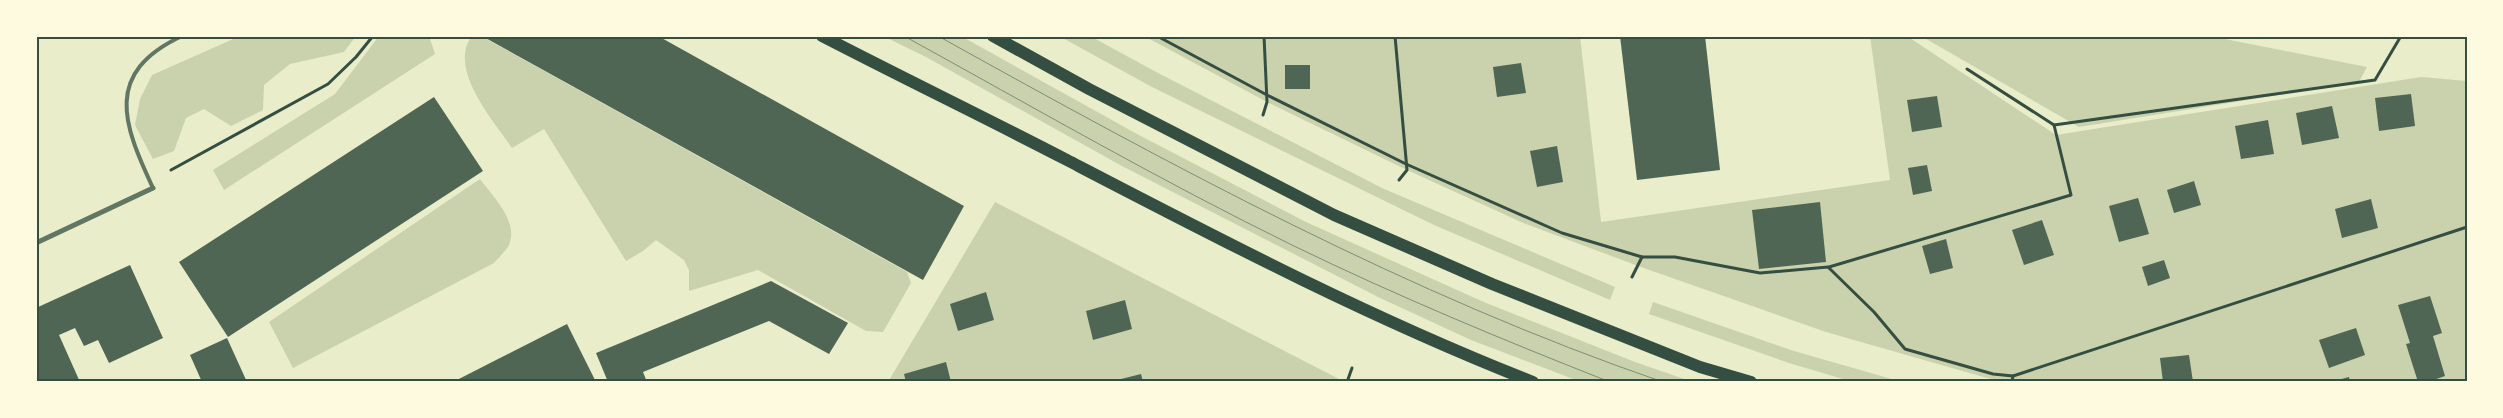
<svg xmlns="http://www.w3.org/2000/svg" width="2503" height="418" font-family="'PT Sans',sans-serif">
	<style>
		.green { fill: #cad2ad }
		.building { fill: #4f6655 }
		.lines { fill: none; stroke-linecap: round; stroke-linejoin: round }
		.path { stroke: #344e41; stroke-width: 3 }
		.service { stroke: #617663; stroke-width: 4 }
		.minor { stroke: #617663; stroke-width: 5 }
		.primary { stroke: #344e41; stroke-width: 12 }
		.tram { stroke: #7c8e77; stroke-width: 1 }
		.neatline { fill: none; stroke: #344e41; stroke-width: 2 }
	</style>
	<rect width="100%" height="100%" fill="#e9edc9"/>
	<g class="green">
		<polygon points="240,36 356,36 344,52 290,64 264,85 263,110 231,126 204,109 186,118 174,151 153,159 135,125 140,99 152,75"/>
		<polygon points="379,36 429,36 435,54 224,190 213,170 335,94"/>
		<path d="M 472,36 L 481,36 L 907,272 L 911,283 L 883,332 L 866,331 L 758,270 L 689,291 L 689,270 L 684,260 L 656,240 L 643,251 L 626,261 L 544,129 L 512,148 C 494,121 447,69 472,36 Z"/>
		<polygon points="883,36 961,36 1137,134 1306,222 1486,303 1635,362 1693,382 1581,382 1471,340 1380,298 1120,165 926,57"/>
		<polygon points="1059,36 1090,36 1160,74 1382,188 1615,287 1610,300 1434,225 1152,87"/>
		<polygon points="1144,36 1580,36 1601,222 1890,180 1870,36 1907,36 2056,135 2421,77 2467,81 2467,382 2001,382 1826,332 1638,266 1521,222 1407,170 1267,102"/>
		<polygon points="1921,36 2210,36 2367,67 2359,82 2079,127"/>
		<path d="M 480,179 C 493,197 519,221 509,245 C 506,251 498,258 494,263 L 293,368 L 269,322 Z"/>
		<polygon points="995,202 1345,382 888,382"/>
		<polygon points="1653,302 1794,351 1902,382 1853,382 1789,363 1649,314"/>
	</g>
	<g class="building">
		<polygon points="482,36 658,36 964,206 923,280"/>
		<polygon points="1620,36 1705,36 1720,170 1637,180"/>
		<polygon points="1521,63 1526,93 1497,97 1493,67"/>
		<rect x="1285" y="65" width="25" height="24"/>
		<polygon points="2411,94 2415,126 2379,131 2375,98"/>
		<polygon points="1937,96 1942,127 1912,132 1907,100"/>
		<polygon points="434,97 483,171 228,337 179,262"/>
		<polygon points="2332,106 2339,138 2302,145 2296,113"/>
		<polygon points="2268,120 2274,154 2241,159 2235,126"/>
		<polygon points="1557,146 1563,182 1537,187 1530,151"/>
		<polygon points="1927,165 1932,191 1913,195 1908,168"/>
		<polygon points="2194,181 2201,205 2174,213 2167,190"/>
		<polygon points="2138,198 2149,234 2119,242 2109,206"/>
		<polygon points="2371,199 2378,228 2342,238 2335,209"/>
		<polygon points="1820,202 1826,262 1759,269 1752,210"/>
		<polygon points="2042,220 2054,255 2024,265 2012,230"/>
		<polygon points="1946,239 1953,268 1930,274 1922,246"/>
		<polygon points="2164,260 2170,278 2148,286 2142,267"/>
		<polygon points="130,265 163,338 109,363 98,340 84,346 75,328 59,335 80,382 36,382 36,308"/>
		<polygon points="771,281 848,323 829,354 769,321 643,372 647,382 608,382 596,353"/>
		<polygon points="986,292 994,320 958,331 950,304"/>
		<polygon points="2430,296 2442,333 2433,336 2445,376 2428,382 2418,382 2406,344 2410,343 2398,305"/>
		<polygon points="1125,300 1132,329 1093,340 1086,311"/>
		<polygon points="567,324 596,382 453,382 498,359"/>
		<polygon points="2356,328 2365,355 2329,368 2319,340"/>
		<polygon points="227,338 247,382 202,382 190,355"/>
		<polygon points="2189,355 2193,382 2163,382 2160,358"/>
		<polygon points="946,362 951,382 906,382 904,374"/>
		<polygon points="1141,374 1143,382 1114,382 1113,381"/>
		<polygon points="2349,377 2350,382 2335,382 2334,381"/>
	</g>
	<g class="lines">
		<g class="path">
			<polyline points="1157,36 1267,95 1406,164 1562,233 1642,257"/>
			<polyline points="1395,36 1407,170 1399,180"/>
			<polyline points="1263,115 1267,102 1264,36"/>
			<polyline points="2054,125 2375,80 2401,36"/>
			<polyline points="171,170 328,84 356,57 373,36"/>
			<polyline points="1829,267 2071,195 2054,125 1967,69"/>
			<polyline points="1632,277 1642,257 1675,257 1760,273 1828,267 1874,312 1905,349 1993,374 2013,376 2467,227"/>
			<polyline points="1347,382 1352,368"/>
			<polyline points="2012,382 2013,376"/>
		</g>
		<path class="service" d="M 153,188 C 123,124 103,73 182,36"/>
		<g class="minor">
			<polyline points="2464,36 2467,37"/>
			<polyline points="36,243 153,188"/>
		</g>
		<g class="primary">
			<path d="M 822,36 C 903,78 986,118 1067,160 C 1221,240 1370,318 1533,382"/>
			<polyline points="993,36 1089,89 1334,215 1492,284 1700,367 1751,382"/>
		</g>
		<g class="tram">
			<path d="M 904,36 C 1033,107 1161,181 1294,246 C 1397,296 1503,340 1610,382"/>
			<path d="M 938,36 C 1172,166 1409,295 1663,382"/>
		</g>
	</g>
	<rect width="2503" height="418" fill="none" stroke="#fefae0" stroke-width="75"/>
	<rect x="38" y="38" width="2428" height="342" class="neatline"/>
</svg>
